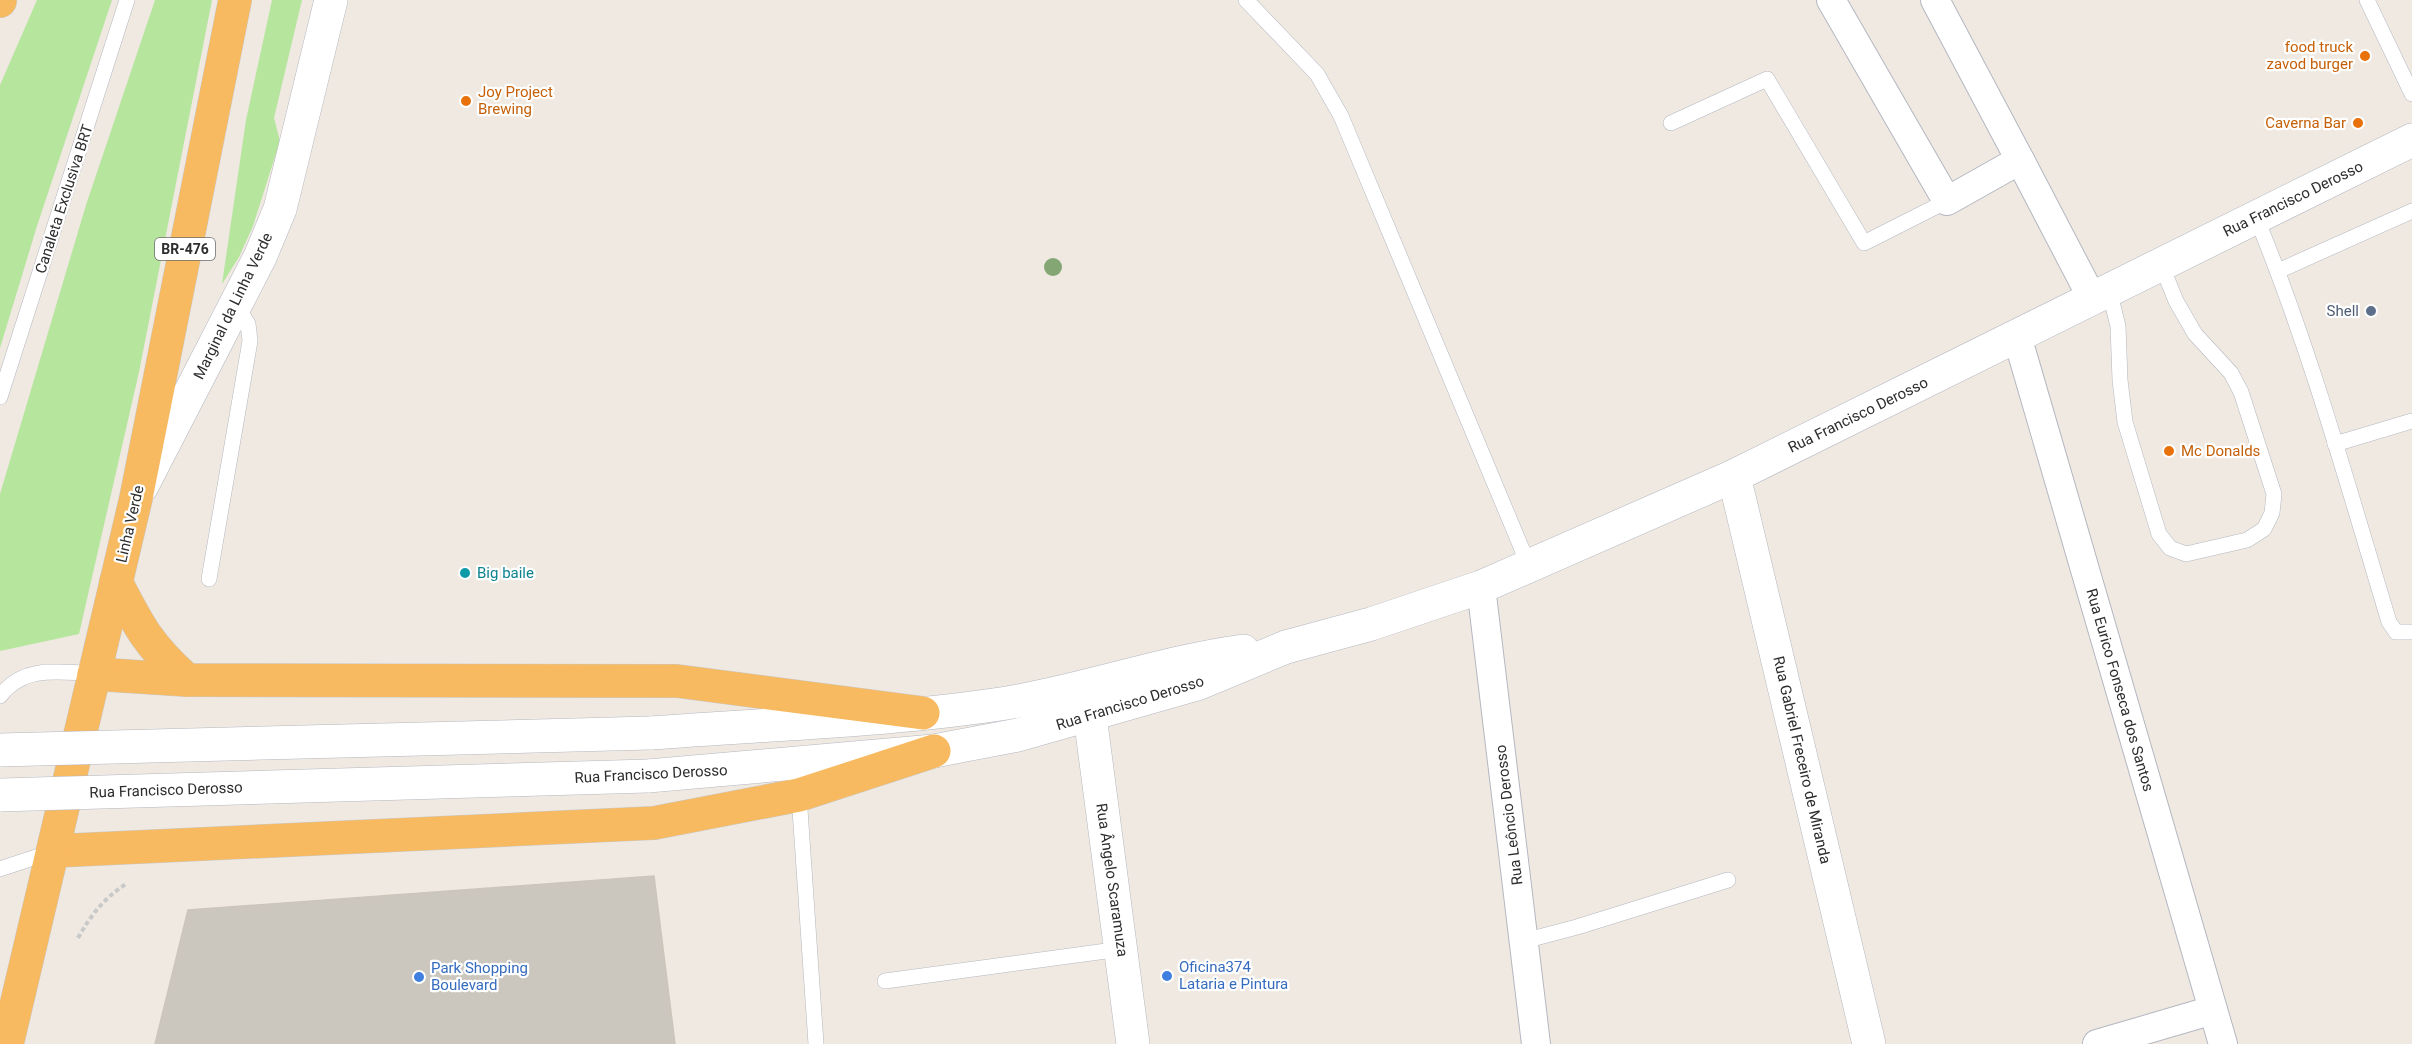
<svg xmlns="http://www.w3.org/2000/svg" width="2412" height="1044" font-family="Roboto,sans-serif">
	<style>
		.green { fill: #b6e59e }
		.building { fill: #cbc7bf; stroke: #cbc5ba; stroke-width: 1.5 }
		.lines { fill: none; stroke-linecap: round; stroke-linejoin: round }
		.service-casing { stroke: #b4b7c1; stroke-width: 16 }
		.minor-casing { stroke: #b4b7c1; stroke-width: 30 }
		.tertiary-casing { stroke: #b4b7c1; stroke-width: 34 }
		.secondary-casing { stroke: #b4b7c1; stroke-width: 34 }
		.trunk-casing { stroke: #c9c9c9; stroke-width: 34 }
		.path { stroke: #c9c9c9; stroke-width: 4; stroke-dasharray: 4.5 3; stroke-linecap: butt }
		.service { stroke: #fff; stroke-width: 15 }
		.minor { stroke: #fff; stroke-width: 28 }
		.tertiary { stroke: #fff; stroke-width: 33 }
		.secondary { stroke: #fff; stroke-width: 33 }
		.trunk { stroke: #f8ba60; stroke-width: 33 }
		.secondary-bridge-casing { stroke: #b4b7c1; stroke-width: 34; stroke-linecap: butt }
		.secondary-bridge { stroke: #fff; stroke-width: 33 }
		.tree { fill: #84a574 }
		.food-dot { fill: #e8710a; stroke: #fff; stroke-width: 2 }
		.service-dot { fill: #5c6f8a; stroke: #fff; stroke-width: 2 }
		.culture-dot { fill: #0f9aa8; stroke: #fff; stroke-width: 2 }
		.shop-dot { fill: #3f7fe0; stroke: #fff; stroke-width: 2 }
		.labels { text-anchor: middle; stroke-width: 4.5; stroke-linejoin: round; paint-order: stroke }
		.shield { fill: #fff; stroke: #6d6d6d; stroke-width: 1.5 }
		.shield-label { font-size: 14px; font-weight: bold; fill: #2e2e2e }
		.food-label { font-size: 15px; fill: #c56008; stroke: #fff; text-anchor: end }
		.street-label { font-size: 15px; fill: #2e2e2e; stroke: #fff }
		.service-label { font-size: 15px; fill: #4e5e75; stroke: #fff; text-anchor: end }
		.culture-label { font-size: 15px; fill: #0d838f; stroke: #fff; text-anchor: start }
		.shop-label { font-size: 15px; fill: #366cbe; stroke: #fff; text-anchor: start }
	</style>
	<rect width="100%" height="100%" fill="#efe9e1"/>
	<g class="green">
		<polygon points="37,0 112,0 37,226 0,348 0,85"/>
		<polygon points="155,0 212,0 139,372 79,634 0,651 0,494 86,205"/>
		<polygon points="272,0 302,0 274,118 280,141 253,226 239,257 222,284 246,120"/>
	</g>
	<polygon class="building" points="654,876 675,1044 155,1044 188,910"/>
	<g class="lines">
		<defs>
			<g id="service">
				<polyline points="1246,0 1317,74 1341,116 1529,566"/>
				<polyline points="2367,0 2412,94"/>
				<polyline points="1671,123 1767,79 1864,243 1947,201"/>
				<path d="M 2256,217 C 2310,348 2348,486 2389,622 L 2396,632 L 2412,632"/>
				<polyline points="2278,271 2412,211"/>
				<polyline points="2109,290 2118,326 2120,380 2125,422 2159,534 2170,548 2186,554 2247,540 2264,529 2272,513 2274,494 2241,392 2231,373 2195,334 2176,301 2161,264"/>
				<polyline points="0,397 127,0"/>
				<polyline points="2335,444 2412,421"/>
				<polyline points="209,579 250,341 248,324 236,304"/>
				<path d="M 0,696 C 24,665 59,672 94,674"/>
				<polyline points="799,795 816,1044"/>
				<polyline points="0,869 51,852"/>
				<polyline points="1524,941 1577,927 1728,880"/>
				<polyline points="885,981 1121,949"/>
			</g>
			<g id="minor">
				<polyline points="1831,0 1947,201 2020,160 2092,298"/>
				<polyline points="1935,0 2020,160"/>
				<polyline points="2017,336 2223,1044"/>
				<polyline points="1481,587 1536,1044"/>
				<polyline points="2097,1044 2213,1010"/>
			</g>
			<g id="tertiary">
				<polyline points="1734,476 1869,1044"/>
				<polyline points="1090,716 1133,1044"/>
			</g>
			<g id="secondary">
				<polyline points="142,486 260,257 280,209 331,0"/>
				<path d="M 650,733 C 768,724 890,721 1007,703 C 1086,690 1163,662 1243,651"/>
				<polyline points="648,776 934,751 1018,735 1197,684 1286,647 1371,624 1481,587 1734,476 2412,140"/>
			</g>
			<g id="trunk">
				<polyline points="0,1 0,0"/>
				<path d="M 116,582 C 139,627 149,646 187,680"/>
				<polyline points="94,674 187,680 677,681 923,713"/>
				<polyline points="53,851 654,823 799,795 934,751"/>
				<polyline points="7,1044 136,498 235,0"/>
			</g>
		</defs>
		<use href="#service" class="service-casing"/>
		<use href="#minor" class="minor-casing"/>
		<use href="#tertiary" class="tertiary-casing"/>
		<use href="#secondary" class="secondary-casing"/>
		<use href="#trunk" class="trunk-casing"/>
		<path class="path" d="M 78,938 C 91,915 104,898 126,884"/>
		<use href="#service" class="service"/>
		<use href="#minor" class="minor"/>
		<use href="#tertiary" class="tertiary"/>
		<use href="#secondary" class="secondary"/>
		<use href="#trunk" class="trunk"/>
		<defs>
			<g id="secondary-bridge">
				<polyline points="0,750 650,733"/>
				<polyline points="0,795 648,776"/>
			</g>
		</defs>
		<use href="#secondary-bridge" class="secondary-bridge-casing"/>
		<use href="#secondary-bridge" class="secondary-bridge"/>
	</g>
	<circle class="tree" cx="1053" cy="267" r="9"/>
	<g class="food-dot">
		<circle cx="2365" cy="56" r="6"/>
		<circle cx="466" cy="101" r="6"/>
		<circle cx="2358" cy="123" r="6"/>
		<circle cx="2169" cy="451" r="6"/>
	</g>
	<circle class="service-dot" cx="2371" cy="311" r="6"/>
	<circle class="culture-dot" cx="465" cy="573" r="6"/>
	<g class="shop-dot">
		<circle cx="1167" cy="976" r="6"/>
		<circle cx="419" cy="977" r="6"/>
	</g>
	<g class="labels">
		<rect class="shield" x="155" y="238" width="60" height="22" rx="4.5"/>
		<g class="shield-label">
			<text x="185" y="254">BR-476</text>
		</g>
		<g class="food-label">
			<text x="2353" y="52">food truck<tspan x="2353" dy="17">zavod burger</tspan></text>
			<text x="478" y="97" text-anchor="start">Joy Project<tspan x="478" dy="17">Brewing</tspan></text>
			<text x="2346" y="128">Caverna Bar</text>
			<text x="2181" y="456" text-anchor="start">Mc Donalds</text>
		</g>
		<g class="street-label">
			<text transform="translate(64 199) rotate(-72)" y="5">Canaleta Exclusiva BRT</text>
			<text transform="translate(2293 199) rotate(-26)" y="5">Rua Francisco Derosso</text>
			<text transform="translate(233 306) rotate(-64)" y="5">Marginal da Linha Verde</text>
			<text transform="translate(1858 415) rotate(-26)" y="5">Rua Francisco Derosso</text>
			<text transform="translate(130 524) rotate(-77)" y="5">Linha Verde</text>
			<text transform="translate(2120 690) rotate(74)" y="5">Rua Eurico Fonseca dos Santos</text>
			<text transform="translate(1130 703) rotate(-17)" y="5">Rua Francisco Derosso</text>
			<text transform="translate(1802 760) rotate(77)" y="5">Rua Gabriel Freceiro de Miranda</text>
			<text transform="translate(651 774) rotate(-3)" y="5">Rua Francisco Derosso</text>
			<text transform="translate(166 790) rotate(-2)" y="5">Rua Francisco Derosso</text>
			<text transform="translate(1509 815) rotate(-97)" y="5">Rua Leôncio Derosso</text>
			<text transform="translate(1112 880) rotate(82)" y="5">Rua Ângelo Scaramuza</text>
		</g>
		<g class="service-label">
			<text x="2359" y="316">Shell</text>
		</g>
		<g class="culture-label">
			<text x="477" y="578">Big baile</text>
		</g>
		<g class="shop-label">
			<text x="1179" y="972">Oficina374<tspan x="1179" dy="17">Lataria e Pintura</tspan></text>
			<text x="431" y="973">Park Shopping<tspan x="431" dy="17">Boulevard</tspan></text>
		</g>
	</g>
</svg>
